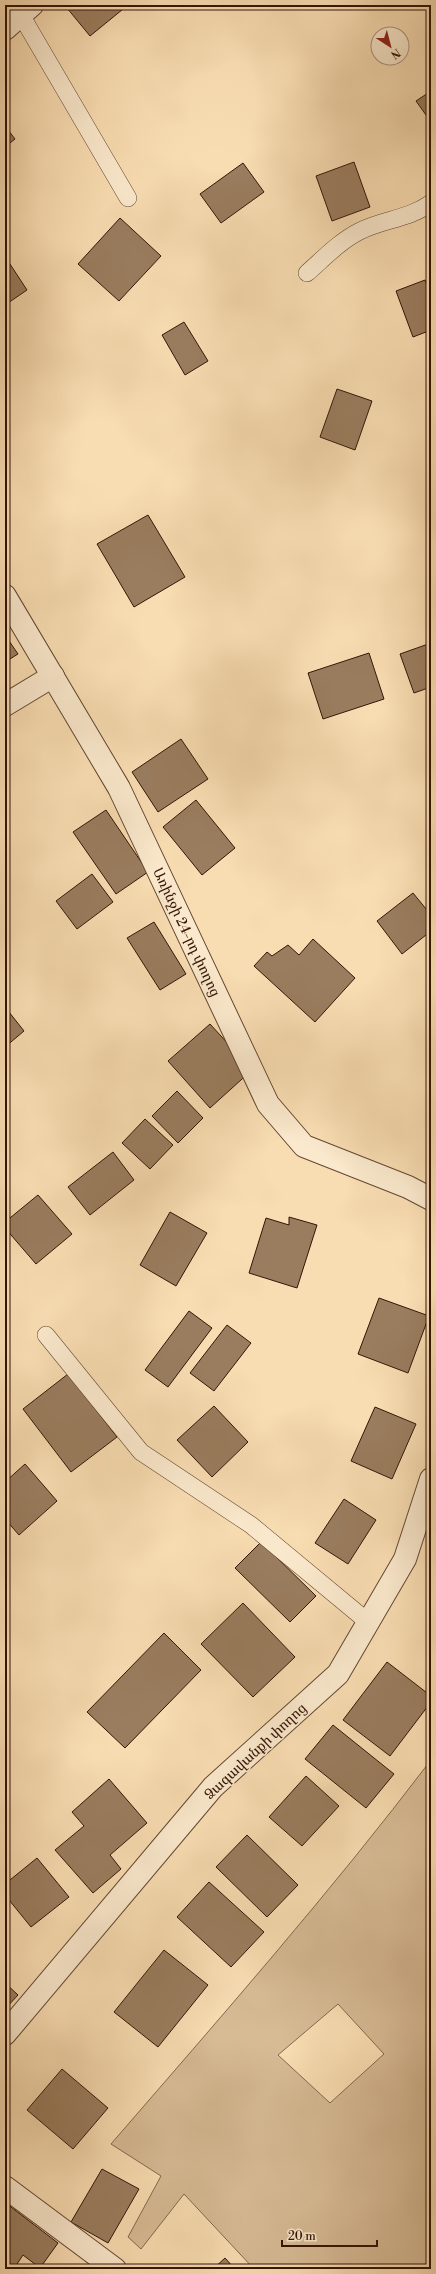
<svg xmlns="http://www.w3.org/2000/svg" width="436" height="2274" font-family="'Libre Bodoni','Noto Serif Armenian',serif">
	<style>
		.green { fill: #d7bb95; stroke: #85684e; fill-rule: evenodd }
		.building { fill: #9a7d5f; stroke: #331506 }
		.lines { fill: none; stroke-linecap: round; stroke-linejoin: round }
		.service-casing { stroke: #644731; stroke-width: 18 }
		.minor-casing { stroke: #644731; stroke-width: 24 }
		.tertiary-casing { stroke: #644731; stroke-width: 24 }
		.service { stroke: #fbe9cd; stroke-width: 17 }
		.minor { stroke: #fbe9cd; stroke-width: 22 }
		.tertiary { stroke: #fbe9cd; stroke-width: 22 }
		.labels { text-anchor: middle; stroke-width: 3; stroke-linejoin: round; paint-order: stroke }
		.street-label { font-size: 14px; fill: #331506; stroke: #fbe9cd }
	</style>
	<rect width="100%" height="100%" fill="#f9ddb2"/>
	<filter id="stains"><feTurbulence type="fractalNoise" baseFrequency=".005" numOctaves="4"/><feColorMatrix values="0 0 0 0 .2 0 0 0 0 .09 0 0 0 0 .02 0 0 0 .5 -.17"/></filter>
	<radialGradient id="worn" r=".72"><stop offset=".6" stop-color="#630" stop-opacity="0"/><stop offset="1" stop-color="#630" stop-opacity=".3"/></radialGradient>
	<path class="green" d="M 431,1760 L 431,2269 L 254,2269 L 184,2194 L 141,2249 L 128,2237 L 161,2176 L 111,2144 C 220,2018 330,1893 431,1760 ZM 338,2004 L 384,2054 L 330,2103 L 278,2055 Z"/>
	<g class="building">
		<polygon points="72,5 128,5 90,36 67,8"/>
		<polygon points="431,91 431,122 416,101"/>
		<polygon points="5,126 15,139 5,147"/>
		<polygon points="354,162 370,207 332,221 316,176"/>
		<polygon points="243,163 264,192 221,223 200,194"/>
		<polygon points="120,218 161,256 119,301 78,264"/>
		<polygon points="8,261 27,290 5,305 5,263"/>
		<polygon points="425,280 431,296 431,330 413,337 396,291"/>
		<polygon points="184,322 208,361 185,375 162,335"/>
		<polygon points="337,389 372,401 355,450 320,437"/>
		<polygon points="148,515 185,577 134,607 97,544"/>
		<polygon points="5,635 18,654 5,662"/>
		<polygon points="431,643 431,687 414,693 400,654"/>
		<polygon points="369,653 384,699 323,719 308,673"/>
		<polygon points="181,739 208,779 158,812 132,772"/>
		<polygon points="196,800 235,848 202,875 163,827"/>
		<polygon points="106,810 148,872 116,894 73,832"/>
		<polygon points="92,874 113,902 77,929 56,901"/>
		<polygon points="413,893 431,915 431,931 402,954 377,921"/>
		<polygon points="154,922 186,974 160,990 127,938"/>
		<polygon points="313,939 355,978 315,1022 254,966 267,952 272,956 288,945 299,955"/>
		<polygon points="5,1007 24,1031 5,1047"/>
		<polygon points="210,1024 252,1070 210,1108 168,1061"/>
		<polygon points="177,1091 203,1118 178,1143 152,1116"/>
		<polygon points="145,1119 173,1145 150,1169 122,1143"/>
		<polygon points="113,1152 134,1180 90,1215 68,1187"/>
		<polygon points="38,1195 72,1234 36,1264 5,1228 5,1222"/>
		<polygon points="170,1212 207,1233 176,1286 140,1265"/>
		<polygon points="289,1217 317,1225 297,1288 249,1273 266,1218 289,1225"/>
		<polygon points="379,1298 429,1316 408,1373 358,1354"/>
		<polygon points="189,1311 212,1328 168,1387 145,1370"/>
		<polygon points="227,1325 251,1343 214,1391 190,1373"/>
		<polygon points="68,1374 117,1437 71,1472 23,1409"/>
		<polygon points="214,1406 248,1442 212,1477 177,1440"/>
		<polygon points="375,1407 416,1424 392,1479 351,1461"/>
		<polygon points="25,1464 57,1501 19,1535 5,1519 5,1482"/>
		<polygon points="344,1499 376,1520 348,1564 315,1543"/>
		<polygon points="261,1542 316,1596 290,1622 235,1568"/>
		<polygon points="243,1603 295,1657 253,1697 201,1644"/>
		<polygon points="164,1633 201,1670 125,1748 87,1712"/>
		<polygon points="387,1662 431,1696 431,1702 390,1756 343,1720"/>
		<polygon points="333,1725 394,1774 366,1808 305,1759"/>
		<polygon points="306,1776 339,1806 302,1846 269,1817"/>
		<polygon points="109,1779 147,1823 110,1855 121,1869 93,1893 55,1850 84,1826 72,1812"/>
		<polygon points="247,1835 298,1885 267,1917 216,1867"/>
		<polygon points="37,1858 69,1897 31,1927 5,1895 5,1884"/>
		<polygon points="209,1882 264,1932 231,1967 177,1917"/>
		<polygon points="164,1950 208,1985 158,2047 114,2012"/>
		<polygon points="5,1983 18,1995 5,2009"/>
		<polygon points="62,2069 108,2108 73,2149 27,2110"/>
		<polygon points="102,2169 139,2189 108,2243 71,2222"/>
		<polygon points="7,2204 58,2243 40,2268 23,2255 15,2267 5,2260 5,2207"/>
		<polygon points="225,2258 235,2269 213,2269"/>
	</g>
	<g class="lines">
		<defs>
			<g id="service">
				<polyline points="21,15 128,198"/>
				<path d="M 307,273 C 324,258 340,241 360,231 C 384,219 409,219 431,203"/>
				<polyline points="46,1335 141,1452 251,1525 368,1622"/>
			</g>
			<g id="minor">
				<polyline points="5,596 119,788 268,1104 304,1146 408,1187 431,1199"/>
				<polyline points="5,705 53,676"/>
				<polyline points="5,2034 213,1787 338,1674 405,1559 431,1479"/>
				<polyline points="5,2187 115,2269"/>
			</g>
			<polyline id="tertiary" points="5,29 32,5"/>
		</defs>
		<use href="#service" class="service-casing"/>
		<use href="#minor" class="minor-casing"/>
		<use href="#tertiary" class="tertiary-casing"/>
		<use href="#service" class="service"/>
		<use href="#minor" class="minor"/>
		<use href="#tertiary" class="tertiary"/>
	</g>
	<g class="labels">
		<g class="street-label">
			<text transform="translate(187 932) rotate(65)" y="5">Առինջի 24-րդ փողոց</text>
			<text transform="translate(255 1751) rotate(-43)" y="5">Ձագավանքի փողոց</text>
		</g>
	</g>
	<rect width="436" height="2274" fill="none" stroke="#f9ddb2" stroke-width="20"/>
	<rect x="6" y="6" width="424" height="2262" fill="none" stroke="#331506" stroke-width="2"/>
	<rect x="10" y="10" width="416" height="2254" fill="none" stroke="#331506"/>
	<g transform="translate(390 46) rotate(144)"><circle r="19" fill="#fbe9cd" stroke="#ab947d"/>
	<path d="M0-3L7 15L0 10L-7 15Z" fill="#8f2418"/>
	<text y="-6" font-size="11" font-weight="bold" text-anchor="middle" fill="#331506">N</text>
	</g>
	<path d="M282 2240v6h95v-6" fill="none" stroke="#331506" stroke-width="2"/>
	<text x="288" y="2240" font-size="12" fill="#331506" stroke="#fbe9cd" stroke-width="3" paint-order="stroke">20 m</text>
	<rect width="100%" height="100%" filter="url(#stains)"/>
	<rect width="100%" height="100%" fill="url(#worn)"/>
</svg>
